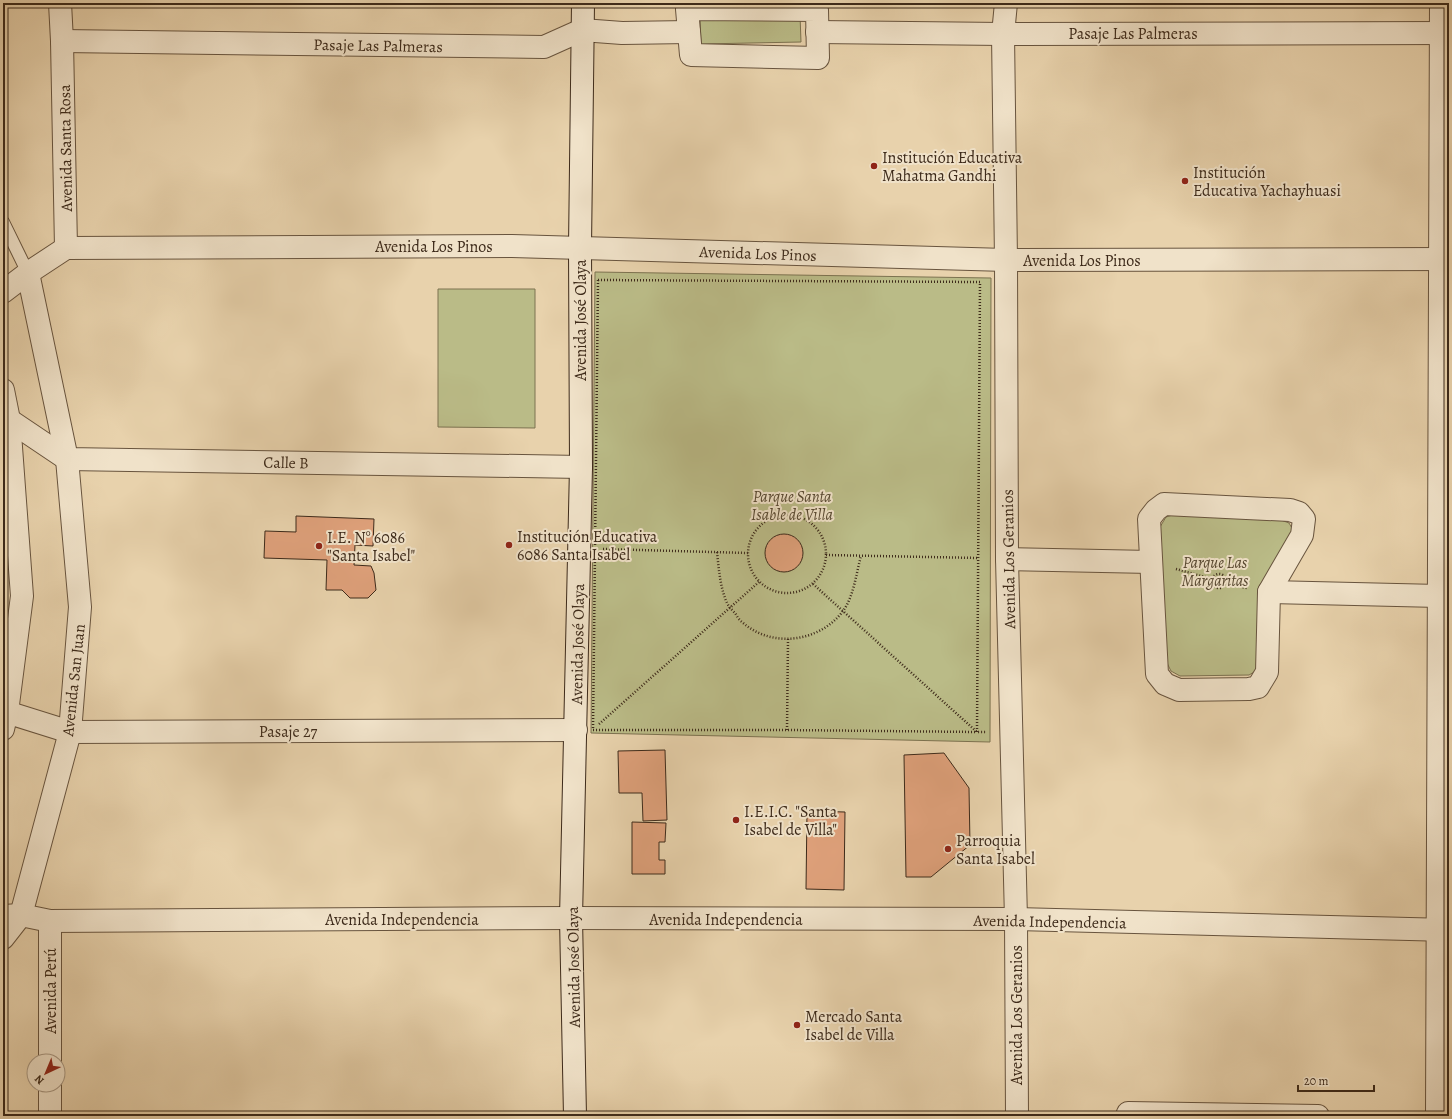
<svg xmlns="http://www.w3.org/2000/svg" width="1452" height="1119" font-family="Alegreya,serif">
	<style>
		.green { fill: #babb87; stroke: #7c7250 }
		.building { fill: #dfa17b; stroke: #3d2a1a }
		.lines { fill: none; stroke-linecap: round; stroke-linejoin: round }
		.service-casing { stroke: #68543e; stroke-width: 14 }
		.minor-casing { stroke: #68543e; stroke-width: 24 }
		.tertiary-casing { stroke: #68543e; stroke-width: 24 }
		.secondary-casing { stroke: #3d2a1a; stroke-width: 24 }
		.path { stroke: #3d2a1a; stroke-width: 2.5; stroke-dasharray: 1 2; stroke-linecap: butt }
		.service { stroke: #f0e2c9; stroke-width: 12 }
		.minor { stroke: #f0e2c9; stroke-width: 22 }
		.tertiary { stroke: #f0e2c9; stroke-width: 22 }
		.secondary { stroke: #f0e2c9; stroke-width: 22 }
		.poi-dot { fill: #8f2418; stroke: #f0e2c9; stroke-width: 1.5 }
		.labels { text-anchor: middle; stroke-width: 4; stroke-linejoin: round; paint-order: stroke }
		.street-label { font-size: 16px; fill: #3d2a1a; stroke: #f0e2c9 }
		.poi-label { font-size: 16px; fill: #3d2a1a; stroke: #f0e2c9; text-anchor: start }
		.park-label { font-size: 16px; font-style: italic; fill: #564730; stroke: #f0e2c9 }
	</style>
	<rect width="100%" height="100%" fill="#e8d2ac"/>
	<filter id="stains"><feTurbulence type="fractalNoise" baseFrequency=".005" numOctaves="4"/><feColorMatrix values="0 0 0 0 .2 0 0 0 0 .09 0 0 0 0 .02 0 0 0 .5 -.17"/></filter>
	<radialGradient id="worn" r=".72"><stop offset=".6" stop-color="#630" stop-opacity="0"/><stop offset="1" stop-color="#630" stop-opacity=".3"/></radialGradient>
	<g class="green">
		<polygon points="800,15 801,42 701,44 700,17"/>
		<polygon points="595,272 991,278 990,742 591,733"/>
		<polygon points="438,289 535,289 535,428 438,427"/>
		<polygon points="1176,514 1281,520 1289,523 1293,530 1258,664 1256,671 1249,675 1180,676 1171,671 1167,663 1160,527 1166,517"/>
	</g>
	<g class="building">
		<polygon points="296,516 374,519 373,546 355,545 354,565 371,566 374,573 376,590 368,598 350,598 342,590 326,590 327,560 264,558 265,531 296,532"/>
		<circle cx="784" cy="553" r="19"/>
		<polygon points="665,750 667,820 643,821 642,793 619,793 618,751"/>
		<polygon points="944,753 969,788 970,845 931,877 906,877 904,755"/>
		<polygon points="807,811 845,812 844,890 806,889"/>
		<polygon points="632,822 666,823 665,842 659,842 659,860 665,860 665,874 632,874"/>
	</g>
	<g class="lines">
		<defs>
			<polyline id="service" points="3,222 28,273"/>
			<g id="minor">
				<polyline points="60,3 62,41 66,248"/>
				<polyline points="1006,3 1003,34 1006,260 1007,559 1016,919 1017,1116"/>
				<polygon points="687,9 817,10 818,58 691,55"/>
				<polyline points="817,32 1003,34 1449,33"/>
				<polyline points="62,41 544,47 582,30 622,33 689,32"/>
				<polyline points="66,248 512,246 1006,260 1449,259"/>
				<polyline points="28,273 67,459"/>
				<polyline points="3,292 28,273 66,248"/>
				<polyline points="3,390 9,420"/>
				<polyline points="3,417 9,420 67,459 581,467"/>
				<polygon points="1164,504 1290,510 1299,513 1304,519 1302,535 1269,592 1267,672 1258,687 1249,689 1179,690 1165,684 1157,674 1149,519 1156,510"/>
				<polyline points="1007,559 1151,562"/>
				<polyline points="1269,592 1439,596"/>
				<polyline points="3,711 70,732 576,730"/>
				<polyline points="3,916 21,915 50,921 571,918 1016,919 1449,930"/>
				<polyline points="50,921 50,1061"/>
				<polyline points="50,1116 50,1085"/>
				<polyline points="1127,1116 1128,1113 1318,1116"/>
				<polyline points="1437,1116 1441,3"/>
			</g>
			<g id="tertiary">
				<polyline points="3,729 7,712 22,596 9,420"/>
				<polyline points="3,938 21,915 70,732 80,607 67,459"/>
			</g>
			<polyline id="secondary" points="575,1116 571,918 581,467 580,247 583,3"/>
		</defs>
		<use href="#service" class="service-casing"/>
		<use href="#minor" class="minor-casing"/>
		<use href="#tertiary" class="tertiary-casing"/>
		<use href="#secondary" class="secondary-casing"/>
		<g class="path">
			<polygon points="598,280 980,282 977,732 787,730 593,730"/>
			<circle cx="787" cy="554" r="39"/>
			<polyline points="603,549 748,553"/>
			<path d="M 717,552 C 719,570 720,587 727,603 C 729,607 732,610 735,613 C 737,616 739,620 742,622 C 772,649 820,642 843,611 C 854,596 856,574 861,556"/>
			<polyline points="826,555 979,558"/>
			<polyline points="1176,569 1212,579"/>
			<circle cx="1219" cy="581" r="7"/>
			<polyline points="813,584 977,732 987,732"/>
			<polyline points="1225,584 1247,588"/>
			<polyline points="599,724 760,581"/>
			<polyline points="787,730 788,639"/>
		</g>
		<use href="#service" class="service"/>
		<use href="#minor" class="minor"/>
		<use href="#tertiary" class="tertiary"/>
		<use href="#secondary" class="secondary"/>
	</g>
	<g class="poi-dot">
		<circle cx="874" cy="166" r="4"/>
		<circle cx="1185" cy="181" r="4"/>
		<circle cx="509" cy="545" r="4"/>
		<circle cx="319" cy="546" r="4"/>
		<circle cx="736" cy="820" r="4"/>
		<circle cx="948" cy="849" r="4"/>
		<circle cx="797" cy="1025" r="4"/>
	</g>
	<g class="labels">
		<g class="street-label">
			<text x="1133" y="39">Pasaje Las Palmeras</text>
			<text transform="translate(378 45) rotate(1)" y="6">Pasaje Las Palmeras</text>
			<text transform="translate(65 148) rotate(-91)" y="6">Avenida Santa Rosa</text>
			<text x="434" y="252">Avenida Los Pinos</text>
			<text transform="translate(758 253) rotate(2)" y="6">Avenida Los Pinos</text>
			<text x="1082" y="266">Avenida Los Pinos</text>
			<text transform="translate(580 320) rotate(-90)" y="6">Avenida José Olaya</text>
			<text transform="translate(286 462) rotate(1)" y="6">Calle B</text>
			<text transform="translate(1008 559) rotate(-91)" y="6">Avenida Los Geranios</text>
			<text transform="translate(577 644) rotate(-89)" y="6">Avenida José Olaya</text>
			<text transform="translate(73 680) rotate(-84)" y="6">Avenida San Juan</text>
			<text x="288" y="737">Pasaje 27</text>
			<text x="402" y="925">Avenida Independencia</text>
			<text x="726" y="925">Avenida Independencia</text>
			<text transform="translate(1050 921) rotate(1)" y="6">Avenida Independencia</text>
			<text transform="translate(573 967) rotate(-91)" y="6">Avenida José Olaya</text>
			<text transform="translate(50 991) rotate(-90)" y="6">Avenida Perú</text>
			<text transform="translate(1016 1015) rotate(-90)" y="6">Avenida Los Geranios</text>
		</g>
		<g class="poi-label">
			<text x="882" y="163">Institución Educativa<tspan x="882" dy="18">Mahatma Gandhi</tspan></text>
			<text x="1193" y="178">Institución<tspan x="1193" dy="18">Educativa Yachayhuasi</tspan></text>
			<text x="517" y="542">Institución Educativa<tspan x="517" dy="18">6086 Santa Isabel</tspan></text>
			<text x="327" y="543">I.E. N° 6086<tspan x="327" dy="18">"Santa Isabel"</tspan></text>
			<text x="744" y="817">I.E.I.C. "Santa<tspan x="744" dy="18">Isabel de Villa"</tspan></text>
			<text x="956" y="846">Parroquia<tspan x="956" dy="18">Santa Isabel</tspan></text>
			<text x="805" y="1022">Mercado Santa<tspan x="805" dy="18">Isabel de Villa</tspan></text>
		</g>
		<g class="park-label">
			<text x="792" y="502">Parque Santa<tspan x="792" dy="18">Isable de Villa</tspan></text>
			<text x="1215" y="568">Parque Las<tspan x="1215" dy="18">Margaritas</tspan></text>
		</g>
	</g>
	<rect width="1452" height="1119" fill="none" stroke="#e8d2ac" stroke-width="16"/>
	<rect x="4" y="4" width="1444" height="1111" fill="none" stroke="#3d2a1a" stroke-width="2"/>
	<rect x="8" y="8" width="1436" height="1103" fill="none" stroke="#3d2a1a"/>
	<g transform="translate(46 1073) rotate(224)"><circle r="19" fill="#f0e2c9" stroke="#a89883"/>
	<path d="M0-3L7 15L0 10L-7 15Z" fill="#8f2418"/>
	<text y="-6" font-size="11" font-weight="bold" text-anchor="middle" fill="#3d2a1a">N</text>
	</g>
	<path d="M1298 1085v6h76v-6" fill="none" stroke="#3d2a1a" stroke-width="2"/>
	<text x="1304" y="1085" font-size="12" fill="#3d2a1a" stroke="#f0e2c9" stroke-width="3" paint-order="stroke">20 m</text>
	<rect width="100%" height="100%" filter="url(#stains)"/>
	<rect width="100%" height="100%" fill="url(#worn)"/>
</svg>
